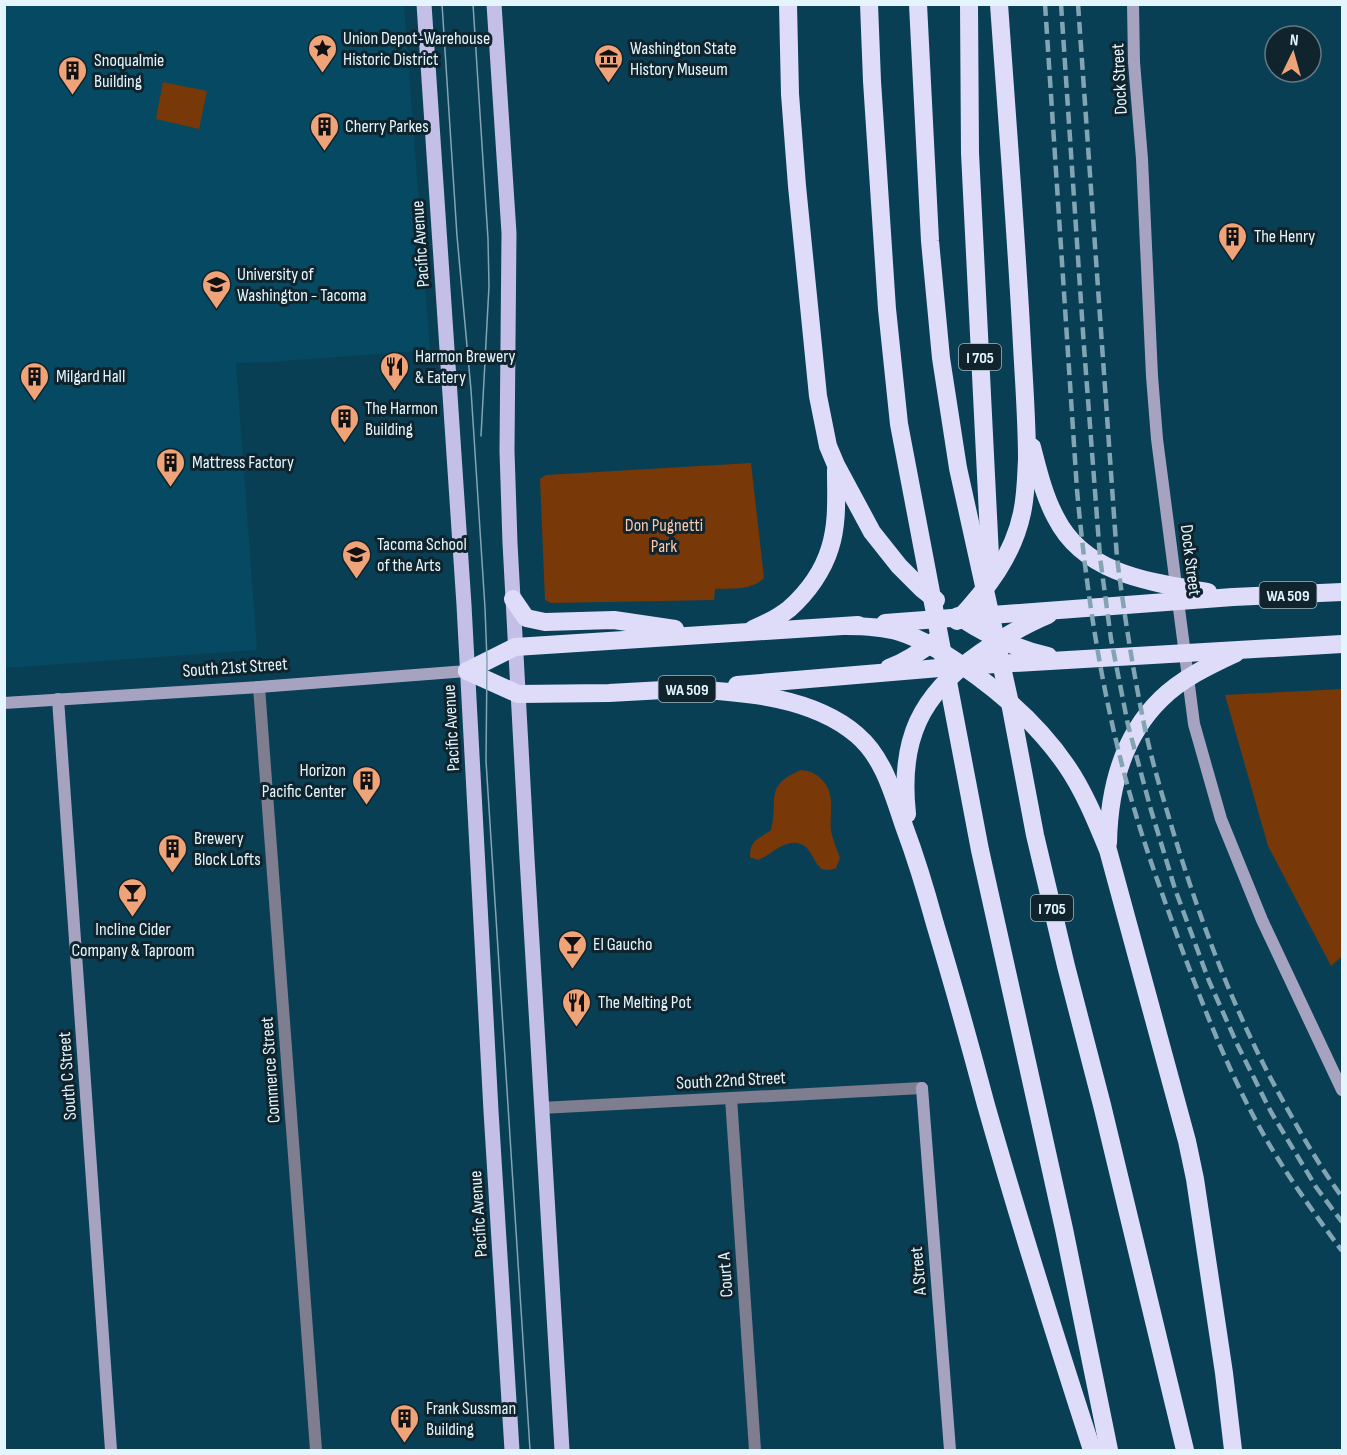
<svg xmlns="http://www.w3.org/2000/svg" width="1347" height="1455" font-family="'Sofia Sans Condensed',sans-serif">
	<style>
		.built { fill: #054a62 }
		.green { fill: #793807 }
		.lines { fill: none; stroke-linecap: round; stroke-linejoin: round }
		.street { stroke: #7f7d90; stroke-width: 12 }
		.secondary { stroke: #a6a3c1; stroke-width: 12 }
		.primary { stroke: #c4bfe7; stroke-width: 15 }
		.highway { stroke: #dfdcf9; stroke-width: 18 }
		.tram { stroke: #83a5b3; stroke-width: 1.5 }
		.rail { stroke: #83a5b3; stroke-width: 4.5; stroke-dasharray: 12 6; stroke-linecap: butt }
		.labels { text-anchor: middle; stroke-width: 6; stroke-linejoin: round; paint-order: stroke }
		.shield { fill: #0f242d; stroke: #a5b6bf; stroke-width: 1.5 }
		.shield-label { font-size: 16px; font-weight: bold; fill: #e5f5fd }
		.poi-label { font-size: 18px; fill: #e5f5fd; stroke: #0f242d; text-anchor: start }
		.street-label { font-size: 18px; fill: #e5f5fd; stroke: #0f242d }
		.park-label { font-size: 18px; fill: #fac7ab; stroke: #0f242d }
	</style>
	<rect width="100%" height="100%" fill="#083f55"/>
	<polygon class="built" points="5,5 404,5 430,350 270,362 236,363 257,650 5,668"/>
	<g class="green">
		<polygon points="163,82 207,91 199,129 156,119"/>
		<path d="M 751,463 L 764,578 C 751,591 732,588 715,589 L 714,600 L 551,603 L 545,600 L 540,479 L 546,475 Z"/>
		<polygon points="1342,689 1342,956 1331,966 1268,846 1225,695"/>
		<path d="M 801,770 C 808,771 813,772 819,777 C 837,792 829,810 831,831 C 833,840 837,850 840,858 L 836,868 C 833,869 830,870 827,870 C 813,870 814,845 797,843 C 782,841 771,855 758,860 L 750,857 C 750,839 759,839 771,830 C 779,799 763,786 801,770 Z"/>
	</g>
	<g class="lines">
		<g class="street">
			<polyline points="259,687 316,1450"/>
			<polyline points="731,1098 755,1450"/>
			<polyline points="541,1108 922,1088"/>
		</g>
		<g class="secondary">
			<polyline points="1133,4 1134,62 1142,159 1152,376 1157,439 1194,724 1221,819 1262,920 1342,1090"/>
			<polyline points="58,699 111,1450"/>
			<polyline points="4,703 259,687 467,671"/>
			<polyline points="922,1088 950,1450"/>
		</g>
		<g class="primary">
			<polyline points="424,4 464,605 491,1111 512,1450"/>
			<polyline points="494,4 509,233 507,451 510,543 527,858 562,1450"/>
		</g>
		<g class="highway">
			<polyline points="788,4 790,94 797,186 818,396 828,446 836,465 872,532 899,566 922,589 936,600"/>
			<polyline points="869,4 872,81 887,309 899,424 980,850 1064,1229 1109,1450"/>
			<polyline points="918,4 930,241 941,358 958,468 1011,708 1035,835 1066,966 1102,1105 1185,1450"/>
			<polyline points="969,4 970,153 991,576"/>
			<path d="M 1032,447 C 1038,470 1044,496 1056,518 C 1085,575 1151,582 1208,592"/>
			<polyline points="513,599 526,618 545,622 614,620 675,629"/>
			<path d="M 958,616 C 985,634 1015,649 1048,656"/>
			<path d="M 957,621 C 987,589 1013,556 1022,513 C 1026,495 1026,477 1027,459 C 1027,421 1024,383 1022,345 C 1016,231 1007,118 999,4"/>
			<polyline points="885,623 1233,597 1342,592"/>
			<path d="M 846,626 C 864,626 883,627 900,632 C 922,639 942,652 960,664 C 1001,692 1038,724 1066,765 C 1084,791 1096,821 1108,850 L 1187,1141 L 1195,1179 L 1224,1373 L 1233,1450"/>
			<path d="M 753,629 C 765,624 779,617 789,609 C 807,593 823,571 830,548 C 838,523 836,496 836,470"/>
			<path d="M 889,668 C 907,661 922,651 937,639"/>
			<polyline points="467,671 515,647 858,625"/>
			<polyline points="467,671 518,694 609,693 700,688"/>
			<polyline points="737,685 963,666 1342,644"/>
			<path d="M 688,689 C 744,692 813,697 857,735 C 884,758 893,794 904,826 C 916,858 926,891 935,924 C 953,984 970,1045 986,1105 C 1019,1221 1055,1336 1092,1450"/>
			<path d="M 907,814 C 899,740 920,695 980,653 C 1002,638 1024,625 1048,615"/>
			<path d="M 1108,843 C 1109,790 1122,737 1161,699 C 1181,679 1210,665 1236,653"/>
		</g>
		<g class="tram">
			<polyline points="442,4 457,236 471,390 485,608 487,661 486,761 530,1450"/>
			<polyline points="473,4 488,239 489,286 481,436"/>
		</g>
		<g class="rail">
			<path d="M 1045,4 L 1077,490 C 1087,600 1104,709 1136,815 C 1149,859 1165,901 1180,944 C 1202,1003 1225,1063 1255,1119 C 1280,1166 1311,1209 1342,1251"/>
			<polyline points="1061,4 1084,347 1100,557 1111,639 1128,725 1151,810 1175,889 1209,981 1238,1046 1271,1112 1316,1187 1342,1222"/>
			<path d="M 1078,4 L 1117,558 C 1124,612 1132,665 1143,719 C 1151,760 1164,801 1176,841 C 1201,922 1231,1002 1270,1077 C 1292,1118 1315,1160 1342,1197"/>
		</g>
	</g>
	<defs>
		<symbol id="sight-pin" viewBox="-11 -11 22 30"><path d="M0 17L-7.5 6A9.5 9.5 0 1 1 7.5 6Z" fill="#efa378" stroke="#0f242d"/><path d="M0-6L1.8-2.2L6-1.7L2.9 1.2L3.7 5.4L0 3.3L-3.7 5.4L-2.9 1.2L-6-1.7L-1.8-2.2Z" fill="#111"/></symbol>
		<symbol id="museum-pin" viewBox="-11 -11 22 30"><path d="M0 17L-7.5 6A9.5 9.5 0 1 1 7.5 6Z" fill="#efa378" stroke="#0f242d"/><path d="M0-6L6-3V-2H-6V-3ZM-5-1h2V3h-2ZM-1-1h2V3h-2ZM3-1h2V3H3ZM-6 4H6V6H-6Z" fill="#111"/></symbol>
		<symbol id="building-pin" viewBox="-11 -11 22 30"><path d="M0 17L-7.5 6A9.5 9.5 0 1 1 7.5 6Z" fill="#efa378" stroke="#0f242d"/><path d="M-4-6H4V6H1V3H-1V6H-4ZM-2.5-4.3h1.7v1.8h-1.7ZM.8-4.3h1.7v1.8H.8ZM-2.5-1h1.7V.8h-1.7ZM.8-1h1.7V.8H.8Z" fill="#111"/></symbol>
		<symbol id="university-pin" viewBox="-11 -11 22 30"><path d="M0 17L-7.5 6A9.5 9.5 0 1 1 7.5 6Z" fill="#efa378" stroke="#0f242d"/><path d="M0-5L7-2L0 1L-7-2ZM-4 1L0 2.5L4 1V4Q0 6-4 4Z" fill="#111"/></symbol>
		<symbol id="restaurant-pin" viewBox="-11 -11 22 30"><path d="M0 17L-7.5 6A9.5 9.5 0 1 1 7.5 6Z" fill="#efa378" stroke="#0f242d"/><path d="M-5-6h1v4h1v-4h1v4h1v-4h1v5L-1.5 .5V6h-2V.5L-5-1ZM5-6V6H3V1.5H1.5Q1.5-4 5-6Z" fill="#111"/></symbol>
		<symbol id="school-pin" viewBox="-11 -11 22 30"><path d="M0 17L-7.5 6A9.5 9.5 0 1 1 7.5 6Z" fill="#efa378" stroke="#0f242d"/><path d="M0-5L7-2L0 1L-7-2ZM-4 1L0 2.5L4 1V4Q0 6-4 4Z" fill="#111"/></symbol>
		<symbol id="bar-pin" viewBox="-11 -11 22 30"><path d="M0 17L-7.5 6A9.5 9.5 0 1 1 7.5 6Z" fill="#efa378" stroke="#0f242d"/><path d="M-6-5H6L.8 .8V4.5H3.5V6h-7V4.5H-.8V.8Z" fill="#111"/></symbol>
	</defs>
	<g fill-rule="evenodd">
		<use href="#sight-pin" x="306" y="32" width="33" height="45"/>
		<use href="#museum-pin" x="592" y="42" width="33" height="45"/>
		<use href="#building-pin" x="56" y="54" width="33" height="45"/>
		<use href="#building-pin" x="308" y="110" width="33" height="45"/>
		<use href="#building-pin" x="1216" y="220" width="33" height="45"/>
		<use href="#university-pin" x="200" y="268" width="33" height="45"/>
		<use href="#restaurant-pin" x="378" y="350" width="33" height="45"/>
		<use href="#building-pin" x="18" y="360" width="33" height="45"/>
		<use href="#building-pin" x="328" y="402" width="33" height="45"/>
		<use href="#building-pin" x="154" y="446" width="33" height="45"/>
		<use href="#school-pin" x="340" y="538" width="33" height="45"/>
		<use href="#building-pin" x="350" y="764" width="33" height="45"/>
		<use href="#building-pin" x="156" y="832" width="33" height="45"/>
		<use href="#bar-pin" x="116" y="876" width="33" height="45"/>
		<use href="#bar-pin" x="556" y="928" width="33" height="45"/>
		<use href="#restaurant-pin" x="560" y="986" width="33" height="45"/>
		<use href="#building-pin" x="388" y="1402" width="33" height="45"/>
	</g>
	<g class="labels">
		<g class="shield">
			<rect x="959" y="344" width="42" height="26" rx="4.5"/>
			<rect x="1259.5" y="582" width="57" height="26" rx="4.5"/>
			<rect x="658.5" y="676" width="57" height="26" rx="4.5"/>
			<rect x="1031" y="895" width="42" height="26" rx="4.5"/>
		</g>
		<g class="shield-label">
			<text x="980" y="363">I 705</text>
			<text x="1288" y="601">WA 509</text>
			<text x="687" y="695">WA 509</text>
			<text x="1052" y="914">I 705</text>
		</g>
		<g class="poi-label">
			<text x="343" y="44">Union Depot-Warehouse<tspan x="343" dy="21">Historic District</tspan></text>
			<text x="630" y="54">Washington State<tspan x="630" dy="21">History Museum</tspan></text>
			<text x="94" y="66">Snoqualmie<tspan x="94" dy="21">Building</tspan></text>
			<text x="345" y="132">Cherry Parkes</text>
			<text x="1254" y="242">The Henry</text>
			<text x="237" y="280">University of<tspan x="237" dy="21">Washington - Tacoma</tspan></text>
			<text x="415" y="362">Harmon Brewery<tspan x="415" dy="21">&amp; Eatery</tspan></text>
			<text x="56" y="382">Milgard Hall</text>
			<text x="365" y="414">The Harmon<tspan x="365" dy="21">Building</tspan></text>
			<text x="192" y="468">Mattress Factory</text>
			<text x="377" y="550">Tacoma School<tspan x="377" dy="21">of the Arts</tspan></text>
			<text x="346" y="776" text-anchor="end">Horizon<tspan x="346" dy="21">Pacific Center</tspan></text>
			<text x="194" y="844">Brewery<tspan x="194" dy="21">Block Lofts</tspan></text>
			<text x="133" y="935" text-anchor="middle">Incline Cider<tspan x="133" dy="21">Company &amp; Taproom</tspan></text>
			<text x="593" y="950">El Gaucho</text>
			<text x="598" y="1008">The Melting Pot</text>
			<text x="426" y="1414">Frank Sussman<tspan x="426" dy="21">Building</tspan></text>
		</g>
		<g class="street-label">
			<text transform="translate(1119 79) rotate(-93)" y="6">Dock Street</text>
			<text transform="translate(420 244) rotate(-94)" y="6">Pacific Avenue</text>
			<text transform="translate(1191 560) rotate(83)" y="6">Dock Street</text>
			<text transform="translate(235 667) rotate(-4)" y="6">South 21st Street</text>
			<text transform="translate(451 728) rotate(-93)" y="6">Pacific Avenue</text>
			<text transform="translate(270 1070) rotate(-94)" y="6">Commerce Street</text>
			<text transform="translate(67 1076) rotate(-94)" y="6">South C Street</text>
			<text transform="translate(731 1080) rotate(-3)" y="6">South 22nd Street</text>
			<text transform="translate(478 1214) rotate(-94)" y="6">Pacific Avenue</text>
			<text transform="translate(918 1271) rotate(-95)" y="6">A Street</text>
			<text transform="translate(725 1275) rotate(-94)" y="6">Court A</text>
		</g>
		<g class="park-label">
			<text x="664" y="531">Don Pugnetti<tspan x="664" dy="21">Park</tspan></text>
		</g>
	</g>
	<rect width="1347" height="1455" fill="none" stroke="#e5f5fd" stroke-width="12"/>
	<g transform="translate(1293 54) rotate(5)"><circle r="28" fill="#0f242d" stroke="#657880" stroke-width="1.5"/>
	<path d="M0-4.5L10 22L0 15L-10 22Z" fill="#efa378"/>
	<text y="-9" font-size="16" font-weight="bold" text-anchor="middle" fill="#e5f5fd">N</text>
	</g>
</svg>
